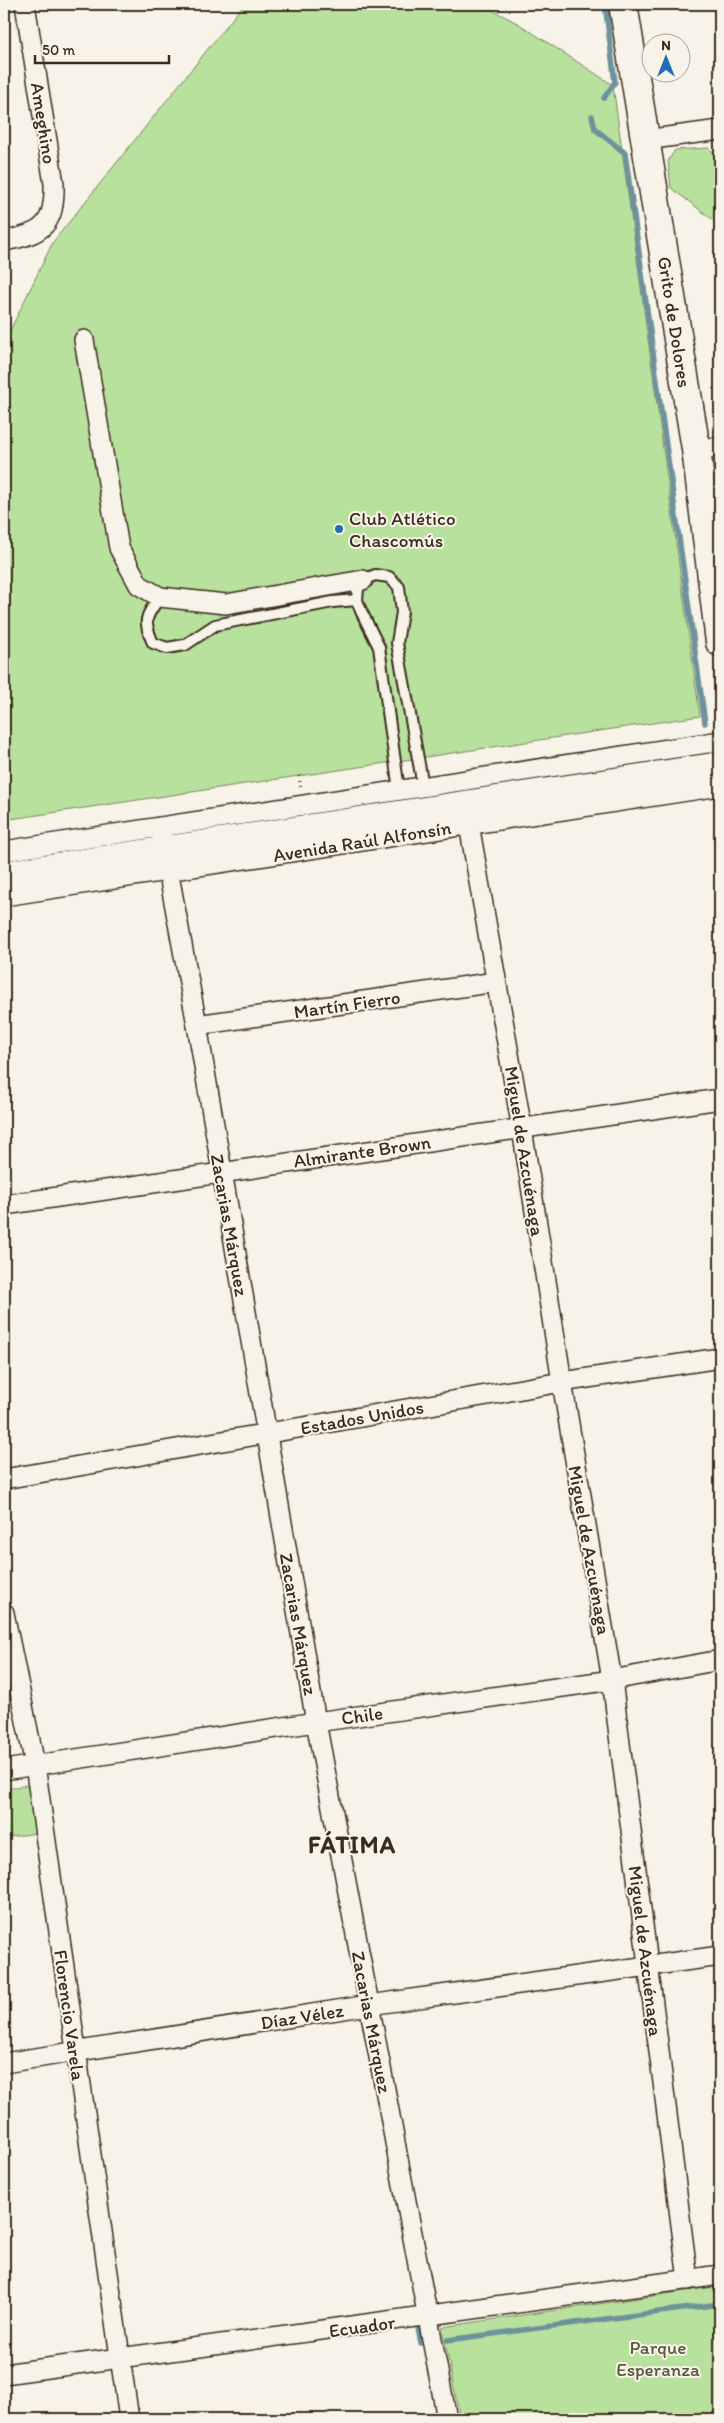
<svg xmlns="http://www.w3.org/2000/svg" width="724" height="2423" font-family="Itim,sans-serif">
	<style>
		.green { fill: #b8e19d; stroke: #7a865e }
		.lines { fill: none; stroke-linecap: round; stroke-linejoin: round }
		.stream { stroke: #6d929c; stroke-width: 5.5 }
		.lane-casing { stroke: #3b2a1e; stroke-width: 14 }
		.street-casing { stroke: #3b2a1e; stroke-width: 22 }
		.secondary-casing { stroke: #3b2a1e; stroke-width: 31 }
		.path { stroke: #3b2a1e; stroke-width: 3; stroke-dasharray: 1 4; stroke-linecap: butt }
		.lane { stroke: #f7f3e8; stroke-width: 10 }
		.street { stroke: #f7f3e8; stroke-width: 19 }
		.secondary { stroke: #f7f3e8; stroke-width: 28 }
		.poi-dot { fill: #1f6fb2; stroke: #f7f3e8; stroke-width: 2 }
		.labels { text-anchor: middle; stroke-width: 4; stroke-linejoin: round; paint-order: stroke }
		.street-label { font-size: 19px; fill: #3b2a1e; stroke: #f7f3e8 }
		.poi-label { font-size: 19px; fill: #3b2a1e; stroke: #f7f3e8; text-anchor: start }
		.park-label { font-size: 19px; fill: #5a583e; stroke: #f7f3e8 }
		.district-label { font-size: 24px; font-weight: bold; letter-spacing: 1px; fill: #3b2a1e; stroke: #f7f3e8 }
	</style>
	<rect width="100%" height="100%" fill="#f7f3e8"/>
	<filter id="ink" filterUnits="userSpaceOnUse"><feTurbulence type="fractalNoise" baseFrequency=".02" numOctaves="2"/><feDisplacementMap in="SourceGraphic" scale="10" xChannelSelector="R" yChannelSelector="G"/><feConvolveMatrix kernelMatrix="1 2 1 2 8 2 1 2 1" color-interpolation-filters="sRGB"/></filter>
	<g filter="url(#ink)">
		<g class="green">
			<polygon points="244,4 481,4 519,24 613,85 700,716 4,820 4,343 53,242"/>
			<polygon points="708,148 720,157 720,225 671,188 668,161 675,150"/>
			<polygon points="26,1785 36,1794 42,1832 4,1838 4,1789"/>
			<polygon points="720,2286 720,2419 460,2419 442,2327"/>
		</g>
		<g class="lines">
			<g class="stream">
				<polyline points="604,98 615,82 605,4"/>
				<polyline points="592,116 595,129 625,153 705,723"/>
				<polyline points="418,2328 421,2343"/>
				<polyline points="447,2340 720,2304"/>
			</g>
			<defs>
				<g id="lane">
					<path d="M 160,597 C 145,617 143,620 153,643 L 167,648 L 185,645 L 215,625 L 333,602 L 357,600"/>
					<polyline points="399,790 379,647 361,611 357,600 358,589 363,580 375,575 389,577 399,587 402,612 397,643 423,786"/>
				</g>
				<g id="street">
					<polyline points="645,140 720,130"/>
					<path d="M 4,241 C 43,234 55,225 54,184 L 25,4"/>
					<polyline points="84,340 119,548 139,585 160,597 226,604 363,580"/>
					<polyline points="696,449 720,447"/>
					<polyline points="469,824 522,1129 562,1382 612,1680 688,2280"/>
					<polyline points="160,827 197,1025 316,1722 447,2419"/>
					<polyline points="4,851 720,741"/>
					<polyline points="4,896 720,786"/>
					<polyline points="197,1025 496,982"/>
					<polyline points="4,1205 720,1099"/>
					<polyline points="4,1479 562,1382 720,1358"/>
					<polyline points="4,1613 35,1765 129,2419"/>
					<polyline points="4,1770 316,1722 612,1680 720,1660"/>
					<polyline points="4,2063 369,2005 720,1956"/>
					<polyline points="4,2374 720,2275"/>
				</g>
				<g id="secondary">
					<polyline points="623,4 696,449 720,642"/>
					<polyline points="4,875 720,766"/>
				</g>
			</defs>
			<use href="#lane" class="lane-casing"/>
			<use href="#street" class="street-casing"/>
			<use href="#secondary" class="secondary-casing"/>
			<polyline class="path" points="299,776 301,789"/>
			<use href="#lane" class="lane"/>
			<use href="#street" class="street"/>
			<use href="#secondary" class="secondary"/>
		</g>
	</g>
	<circle class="poi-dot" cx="339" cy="529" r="5"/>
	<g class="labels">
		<g class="street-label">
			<text transform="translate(44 123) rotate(81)" y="7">Ameghino</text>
			<text transform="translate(675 322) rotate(81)" y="7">Grito de Dolores</text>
			<text transform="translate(362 841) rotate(-9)" y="7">Avenida Raúl Alfonsín</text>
			<text transform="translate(347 1004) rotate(-8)" y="7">Martín Fierro</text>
			<text transform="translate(362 1151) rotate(-8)" y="7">Almirante Brown</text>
			<text transform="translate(525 1151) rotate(81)" y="7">Miguel de Azcuénaga</text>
			<text transform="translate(230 1225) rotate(80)" y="7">Zacarias Márquez</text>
			<text transform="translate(362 1417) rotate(-10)" y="7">Estados Unidos</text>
			<text transform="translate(590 1550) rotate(80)" y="7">Miguel de Azcuénaga</text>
			<text transform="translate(299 1624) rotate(80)" y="7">Zacarias Márquez</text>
			<text transform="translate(362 1715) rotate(-8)" y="7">Chile</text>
			<text transform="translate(646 1951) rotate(83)" y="7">Miguel de Azcuénaga</text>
			<text transform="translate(70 2015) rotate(82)" y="7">Florencio Varela</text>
			<text transform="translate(302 2016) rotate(-9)" y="7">Díaz Vélez</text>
			<text transform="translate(372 2022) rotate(79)" y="7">Zacarias Márquez</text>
			<text transform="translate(362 2326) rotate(-8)" y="7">Ecuador</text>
		</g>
		<g class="poi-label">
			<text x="349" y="525">Club Atlético<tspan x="349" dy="22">Chascomús</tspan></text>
		</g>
		<g class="park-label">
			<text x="658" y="2354">Parque<tspan x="658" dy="22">Esperanza</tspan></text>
		</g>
		<g class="district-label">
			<text x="352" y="1853">FÁTIMA</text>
		</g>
	</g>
	<rect width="724" height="2423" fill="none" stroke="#f7f3e8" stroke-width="20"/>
	<rect x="10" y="10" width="704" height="2403" fill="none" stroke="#3b2a1e" stroke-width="2" filter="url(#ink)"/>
	<g transform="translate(666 58)"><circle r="24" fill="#f7f3e8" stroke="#aca397"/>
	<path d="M0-4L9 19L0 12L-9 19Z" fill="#1f6fb2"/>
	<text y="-8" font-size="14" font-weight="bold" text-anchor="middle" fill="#3b2a1e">N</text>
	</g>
	<path d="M35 55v8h134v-8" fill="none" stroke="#3b2a1e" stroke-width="2.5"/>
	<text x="42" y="55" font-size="15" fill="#3b2a1e" stroke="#f7f3e8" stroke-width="4" paint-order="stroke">50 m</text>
</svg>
